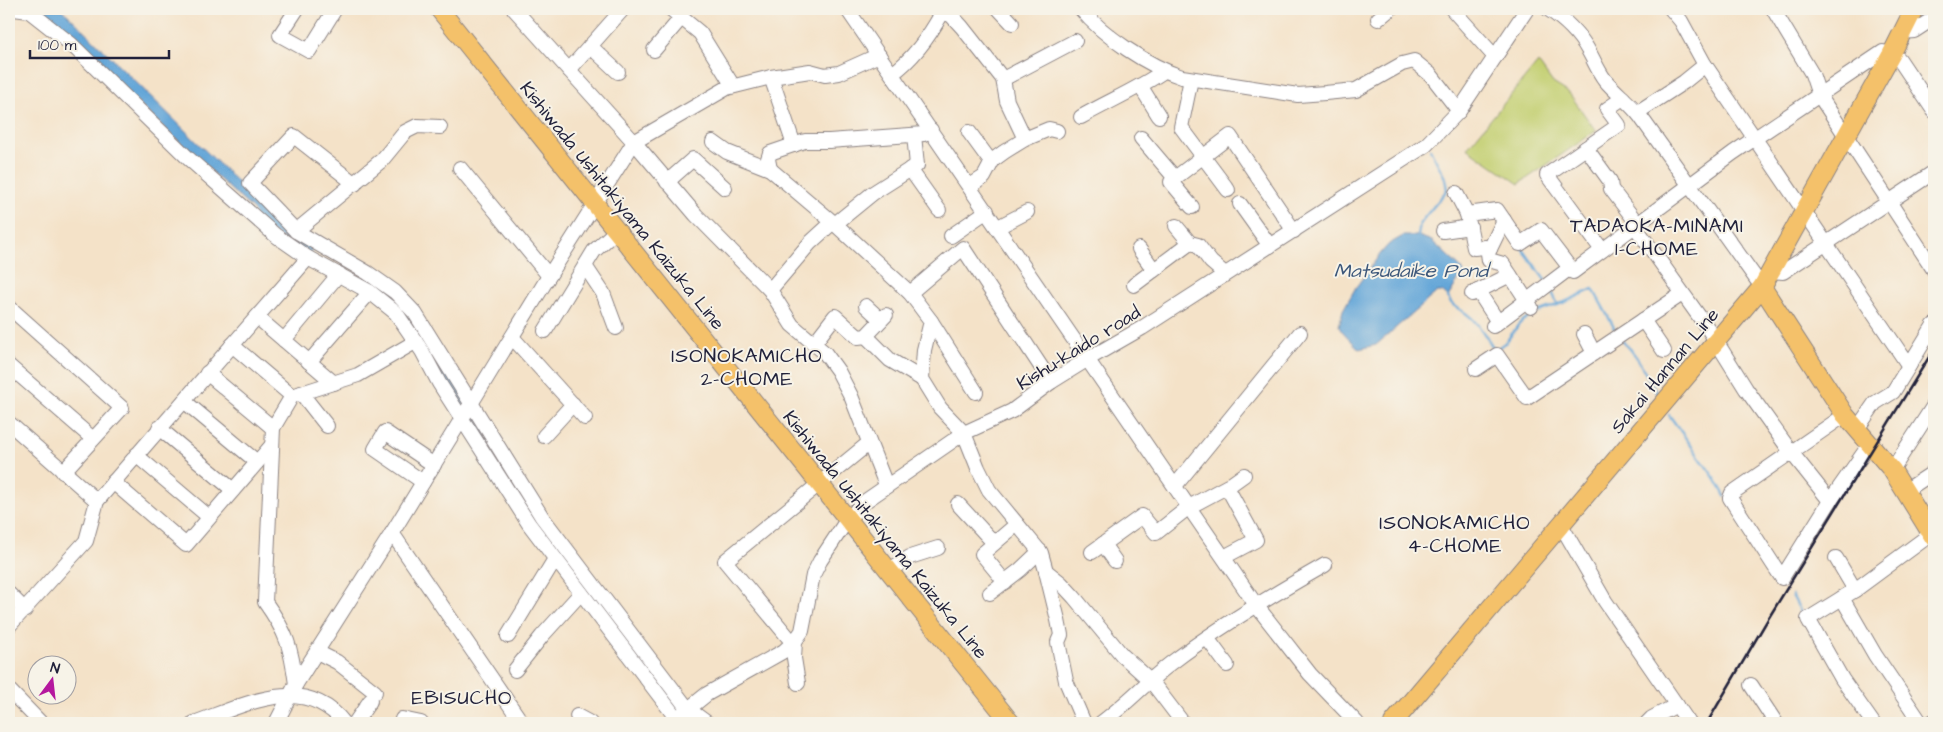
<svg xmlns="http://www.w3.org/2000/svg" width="1943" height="732" font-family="'Architects Daughter',sans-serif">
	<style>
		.garden { fill: #c3cf71; stroke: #727856 }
		.water { fill: #63a6d8; stroke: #42648a }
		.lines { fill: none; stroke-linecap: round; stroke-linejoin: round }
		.stream { stroke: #63a6d8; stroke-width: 2.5 }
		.river { stroke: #63a6d8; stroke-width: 16 }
		.minor-casing { stroke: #8b8282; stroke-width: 16 }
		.major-casing { stroke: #8b8282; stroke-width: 20 }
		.minor { stroke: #fff; stroke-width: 14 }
		.major { stroke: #f4c16a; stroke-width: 18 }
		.rail { stroke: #22223b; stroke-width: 2.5 }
		.labels { text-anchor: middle; stroke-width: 4; stroke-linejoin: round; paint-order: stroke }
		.street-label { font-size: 19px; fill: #22223b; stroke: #f7f3e8 }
		.neighbourhood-label { font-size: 20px; letter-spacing: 1px; fill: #22223b; stroke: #f7f3e8 }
		.water-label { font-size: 20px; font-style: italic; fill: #3c577a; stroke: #f7f3e8 }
	</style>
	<rect width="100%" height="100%" fill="#f7f3e8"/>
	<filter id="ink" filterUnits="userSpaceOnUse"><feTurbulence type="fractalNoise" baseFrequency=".02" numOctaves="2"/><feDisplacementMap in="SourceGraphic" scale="10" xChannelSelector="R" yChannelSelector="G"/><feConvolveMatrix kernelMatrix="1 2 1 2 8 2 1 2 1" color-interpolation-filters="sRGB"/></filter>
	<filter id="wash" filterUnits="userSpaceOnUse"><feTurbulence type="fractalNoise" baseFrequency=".0096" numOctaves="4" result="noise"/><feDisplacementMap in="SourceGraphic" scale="20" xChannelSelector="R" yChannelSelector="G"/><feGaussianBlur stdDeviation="1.12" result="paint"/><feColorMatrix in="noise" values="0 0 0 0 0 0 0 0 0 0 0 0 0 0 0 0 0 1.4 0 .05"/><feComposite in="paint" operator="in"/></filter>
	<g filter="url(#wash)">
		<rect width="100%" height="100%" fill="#f4e2c8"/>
		<polygon class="garden" points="1538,62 1553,83 1569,93 1596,131 1519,184 1467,148"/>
		<g class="water">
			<polygon points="35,9 62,9 281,225 276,231"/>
			<polygon points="1403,236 1418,236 1432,241 1464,271 1448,297 1442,292 1437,292 1376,345 1359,349 1342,331 1339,326 1343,310 1356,287 1381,253 1389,244"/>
		</g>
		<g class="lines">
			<g class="stream">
				<polyline points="1418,236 1420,223 1447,190 1445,178 1430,149"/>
				<polyline points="1522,248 1545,280"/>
				<polyline points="1550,288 1558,305"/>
				<path d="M 1448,297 C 1451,307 1461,309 1468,315 C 1479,323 1487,339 1495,350 L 1506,342 L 1519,324 L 1532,314 L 1565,302 L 1593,289 L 1616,331"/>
				<path d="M 1623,341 C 1640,358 1644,373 1657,393"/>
				<polyline points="1669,415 1716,480 1725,496"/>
				<polyline points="1792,595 1804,618"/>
			</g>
			<g class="river">
				<polyline points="262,212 274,224 307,245"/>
				<polyline points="375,286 390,296 409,319 486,445 533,513"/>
				<polyline points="572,567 678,710 693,723"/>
			</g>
		</g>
	</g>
	<g filter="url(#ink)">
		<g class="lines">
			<defs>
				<g id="minor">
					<polyline points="14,9 29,11 71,44 188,158 275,235 308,258 370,292 396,313 422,351 439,383 529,524 677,719 683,723"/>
					<polyline points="297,9 280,35 309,51 335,9"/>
					<polyline points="514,9 634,142 696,215 770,290 792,325 825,353 838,371 851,396 886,485"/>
					<polyline points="671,9 700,33 733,86"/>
					<polyline points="847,9 1256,605 1310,674 1357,723"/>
					<polyline points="936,9 942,13 951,15 962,27 1003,79 1007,101 1025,139"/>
					<polyline points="999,9 1012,23"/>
					<path d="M 1081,9 C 1103,36 1148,66 1182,77 L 1298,95 L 1325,93 L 1356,90 L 1402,64 L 1414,61 L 1431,75 L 1459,111"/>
					<polyline points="1452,9 1495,57"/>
					<path d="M 1548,9 C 1565,20 1578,32 1588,50 C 1594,60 1598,71 1605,80 C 1616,93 1630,103 1640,116 L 1762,287"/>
					<polyline points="1671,9 1681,21 1705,65 1909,366"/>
					<polyline points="1773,9 1812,74 1819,95 1934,270"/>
					<polyline points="1378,19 1390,9"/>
					<polyline points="1902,32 1914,31 1934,18"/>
					<polyline points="590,46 618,72"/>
					<polyline points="654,50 682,17"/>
					<polyline points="569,70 623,9"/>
					<path d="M 892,74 C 914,58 929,37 942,13"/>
					<polyline points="771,77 794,145"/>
					<polyline points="1003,79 1075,41"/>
					<polyline points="1191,79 1181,127 1228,190"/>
					<polyline points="1141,87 1159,116"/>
					<polyline points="1638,112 1684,82 1705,65"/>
					<path d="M 1081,117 C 1109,101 1138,89 1164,71"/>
					<polyline points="969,132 988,158 993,160"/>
					<polyline points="1141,138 1175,178 1230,136 1294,231"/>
					<polyline points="713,142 727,152 770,169 835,224 910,293 931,321 924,350 922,379 940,408 964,433 978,468 989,490 1041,553 1046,571 1061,583 1074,597 1122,655 1151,681 1183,723"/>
					<polyline points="1586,148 1610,181 1611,189 1637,223"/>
					<polyline points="460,168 549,276"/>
					<polyline points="770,169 768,159 770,153 805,141 829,141 924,134 931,130"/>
					<polyline points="910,169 939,210"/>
					<polyline points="1175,178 1171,182 1192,207"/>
					<polyline points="667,182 693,159 725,188"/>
					<polyline points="355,184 294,136 250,183 296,231 368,273 395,292 415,313 542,517 688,709 707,723"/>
					<polyline points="970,186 984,177 993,160 1004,152 1025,139 1049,129 1057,131"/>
					<polyline points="1456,193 1467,214"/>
					<polyline points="1240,204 1270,246"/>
					<polyline points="1504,220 1488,253 1489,260 1503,264 1531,307"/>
					<polyline points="835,224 873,193 917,165 914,135"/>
					<polyline points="1634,225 1711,333 1746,389 1791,452 1830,501"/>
					<polyline points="1176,226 1190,243"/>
					<polyline points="998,227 1027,212"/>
					<polyline points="296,231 382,160 405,132 417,126 440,127"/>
					<polyline points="1443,231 1470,227"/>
					<polyline points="951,236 987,211"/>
					<polyline points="1139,249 1154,270"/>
					<polyline points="1490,249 1485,247 1474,248 1467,214 1497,210 1520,244 1541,230 1570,268"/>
					<polyline points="1602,250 1547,175 1619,125 1607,109 1623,98"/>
					<polyline points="585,266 603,293 616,328"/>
					<polyline points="1771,271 1783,272 1934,172"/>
					<polyline points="1134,285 1190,243 1198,245 1211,262 1225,274"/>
					<polyline points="770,290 810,243 833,222"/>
					<polyline points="1478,291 1498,322"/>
					<polyline points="910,293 963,248 1051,382"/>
					<polyline points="1472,294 1510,275"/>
					<polyline points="866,306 881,320"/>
					<polyline points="9,307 122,408 63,472"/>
					<polyline points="257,317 334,383"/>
					<polyline points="1643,320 1664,351"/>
					<polyline points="931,321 976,392"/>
					<polyline points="1493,326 1570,268 1573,272 1733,153 1883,52 1899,59 1934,111"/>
					<polyline points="545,331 594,251 616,231"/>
					<polyline points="1584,334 1594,353"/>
					<polyline points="866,336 890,360 922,379"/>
					<polyline points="512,337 585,418"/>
					<polyline points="284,340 339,274"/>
					<polyline points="815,342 835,316 858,337 866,336 886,315"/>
					<polyline points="232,345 292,396"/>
					<polyline points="309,362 370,292"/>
					<polyline points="9,366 93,439"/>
					<polyline points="1476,369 1497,355 1527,398 1682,294"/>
					<polyline points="207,373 273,428"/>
					<polyline points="301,393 327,426"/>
					<polyline points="184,401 257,462"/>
					<polyline points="1845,415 1732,493 1730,498 1782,578 1830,501 1870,444"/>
					<polyline points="9,423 97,501"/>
					<polyline points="159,428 233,490"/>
					<polyline points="1857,429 1875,403 1893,392 1934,325"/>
					<polyline points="544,436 573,404"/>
					<polyline points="136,455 209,517"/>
					<polyline points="1892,470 1934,405"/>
					<polyline points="113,482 186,545 272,445"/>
					<polyline points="423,482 375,449 385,432 434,465"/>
					<polyline points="1175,486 1300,333"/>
					<polyline points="1905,491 1934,472"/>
					<polyline points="958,504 994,543"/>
					<polyline points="1561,525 1605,601 1689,723"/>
					<polyline points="392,533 522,723"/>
					<polyline points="1103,544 1115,561"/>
					<polyline points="1092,552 1142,516 1156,533 1189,507 1230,485 1244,475"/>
					<polyline points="1224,557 1256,540 1227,487"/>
					<polyline points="1836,558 1855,590"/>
					<polyline points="888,571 910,557 938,548"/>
					<polyline points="1046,571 1058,620 1061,635 1058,642 1066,681 1084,723"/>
					<polyline points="1005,582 982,554 1017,524"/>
					<polyline points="990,593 1020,570 1040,551"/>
					<polyline points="9,594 25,610"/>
					<polyline points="1842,598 1875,655 1921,723"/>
					<polyline points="9,626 86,541 97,501 308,258"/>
					<polyline points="508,636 555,559"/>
					<polyline points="1207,638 1227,665"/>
					<polyline points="795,641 794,658 798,683"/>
					<polyline points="793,643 725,561 869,443"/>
					<polyline points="317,652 337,662 375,692"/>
					<polyline points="515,670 542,636 581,593"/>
					<path d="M 296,684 C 291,647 287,633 265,602 L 273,428 L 292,396 L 358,375 L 415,342"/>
					<polyline points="1751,685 1776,723"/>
					<polyline points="9,690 41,723"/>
					<polyline points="577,716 590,723"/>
					<polyline points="402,719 421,723"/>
					<path d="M 194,723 C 242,706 304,672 344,723"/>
					<polyline points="276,723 296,684 392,533 549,276 634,142 727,88 771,77 810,71 825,75 839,73 879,55"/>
					<polyline points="355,723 370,701"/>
					<polyline points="671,723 707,694 784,651 795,641 802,631 813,575 820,561 847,520 864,502 964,433 1012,411 1051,382 1088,359 1142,328 1426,145 1459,111 1527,9"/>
					<path d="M 1101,723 C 1127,704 1148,680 1174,661 C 1222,625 1274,594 1325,565"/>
					<polyline points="1647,723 1652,718 1677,705"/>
					<polyline points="1873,723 1842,679 1808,619 1855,590 1931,534"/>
					<polyline points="1931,723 1934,721"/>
				</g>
				<g id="major">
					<polyline points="439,9 1011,723"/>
					<polyline points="1762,287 1845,415 1892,470 1934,538"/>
					<polyline points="1393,723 1762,287 1891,55 1914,9"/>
				</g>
			</defs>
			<use href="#minor" class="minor-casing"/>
			<use href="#major" class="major-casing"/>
			<use href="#minor" class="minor"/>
			<use href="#major" class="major"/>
			<polyline class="rail" points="1707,723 1768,619 1934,349"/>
		</g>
	</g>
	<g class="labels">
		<g class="street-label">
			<text transform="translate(623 205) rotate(51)" y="7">Kishiwada Ushitakiyama Kaizuka Line</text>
			<text transform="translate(1078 347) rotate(-32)" y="7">Kishu-kaido road</text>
			<text transform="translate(1664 370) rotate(-50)" y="7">Sakai Hannan Line</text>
			<text transform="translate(886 534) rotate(51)" y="7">Kishiwada Ushitakiyama Kaizuka Line</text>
		</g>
		<g class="neighbourhood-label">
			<text x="1657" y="232">TADAOKA-MINAMI<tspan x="1657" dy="23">1-CHOME</tspan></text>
			<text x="747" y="362">ISONOKAMICHO<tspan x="747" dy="23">2-CHOME</tspan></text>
			<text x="1455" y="529">ISONOKAMICHO<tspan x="1455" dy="23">4-CHOME</tspan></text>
			<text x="462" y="704">EBISUCHO</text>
		</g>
		<g class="water-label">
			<text x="1411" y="277">Matsudaike Pond</text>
		</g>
	</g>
	<rect width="1943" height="732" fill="none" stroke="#f7f3e8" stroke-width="30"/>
	<g transform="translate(52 680) rotate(15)"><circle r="24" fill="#f7f3e8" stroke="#a29fa3"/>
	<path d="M0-4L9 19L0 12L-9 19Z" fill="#b5179e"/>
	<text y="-8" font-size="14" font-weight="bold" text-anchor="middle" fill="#22223b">N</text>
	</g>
	<path d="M30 50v8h139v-8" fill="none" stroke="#22223b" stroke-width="2.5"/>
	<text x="38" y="50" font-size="15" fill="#22223b" stroke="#f7f3e8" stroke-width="4" paint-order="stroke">100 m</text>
</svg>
